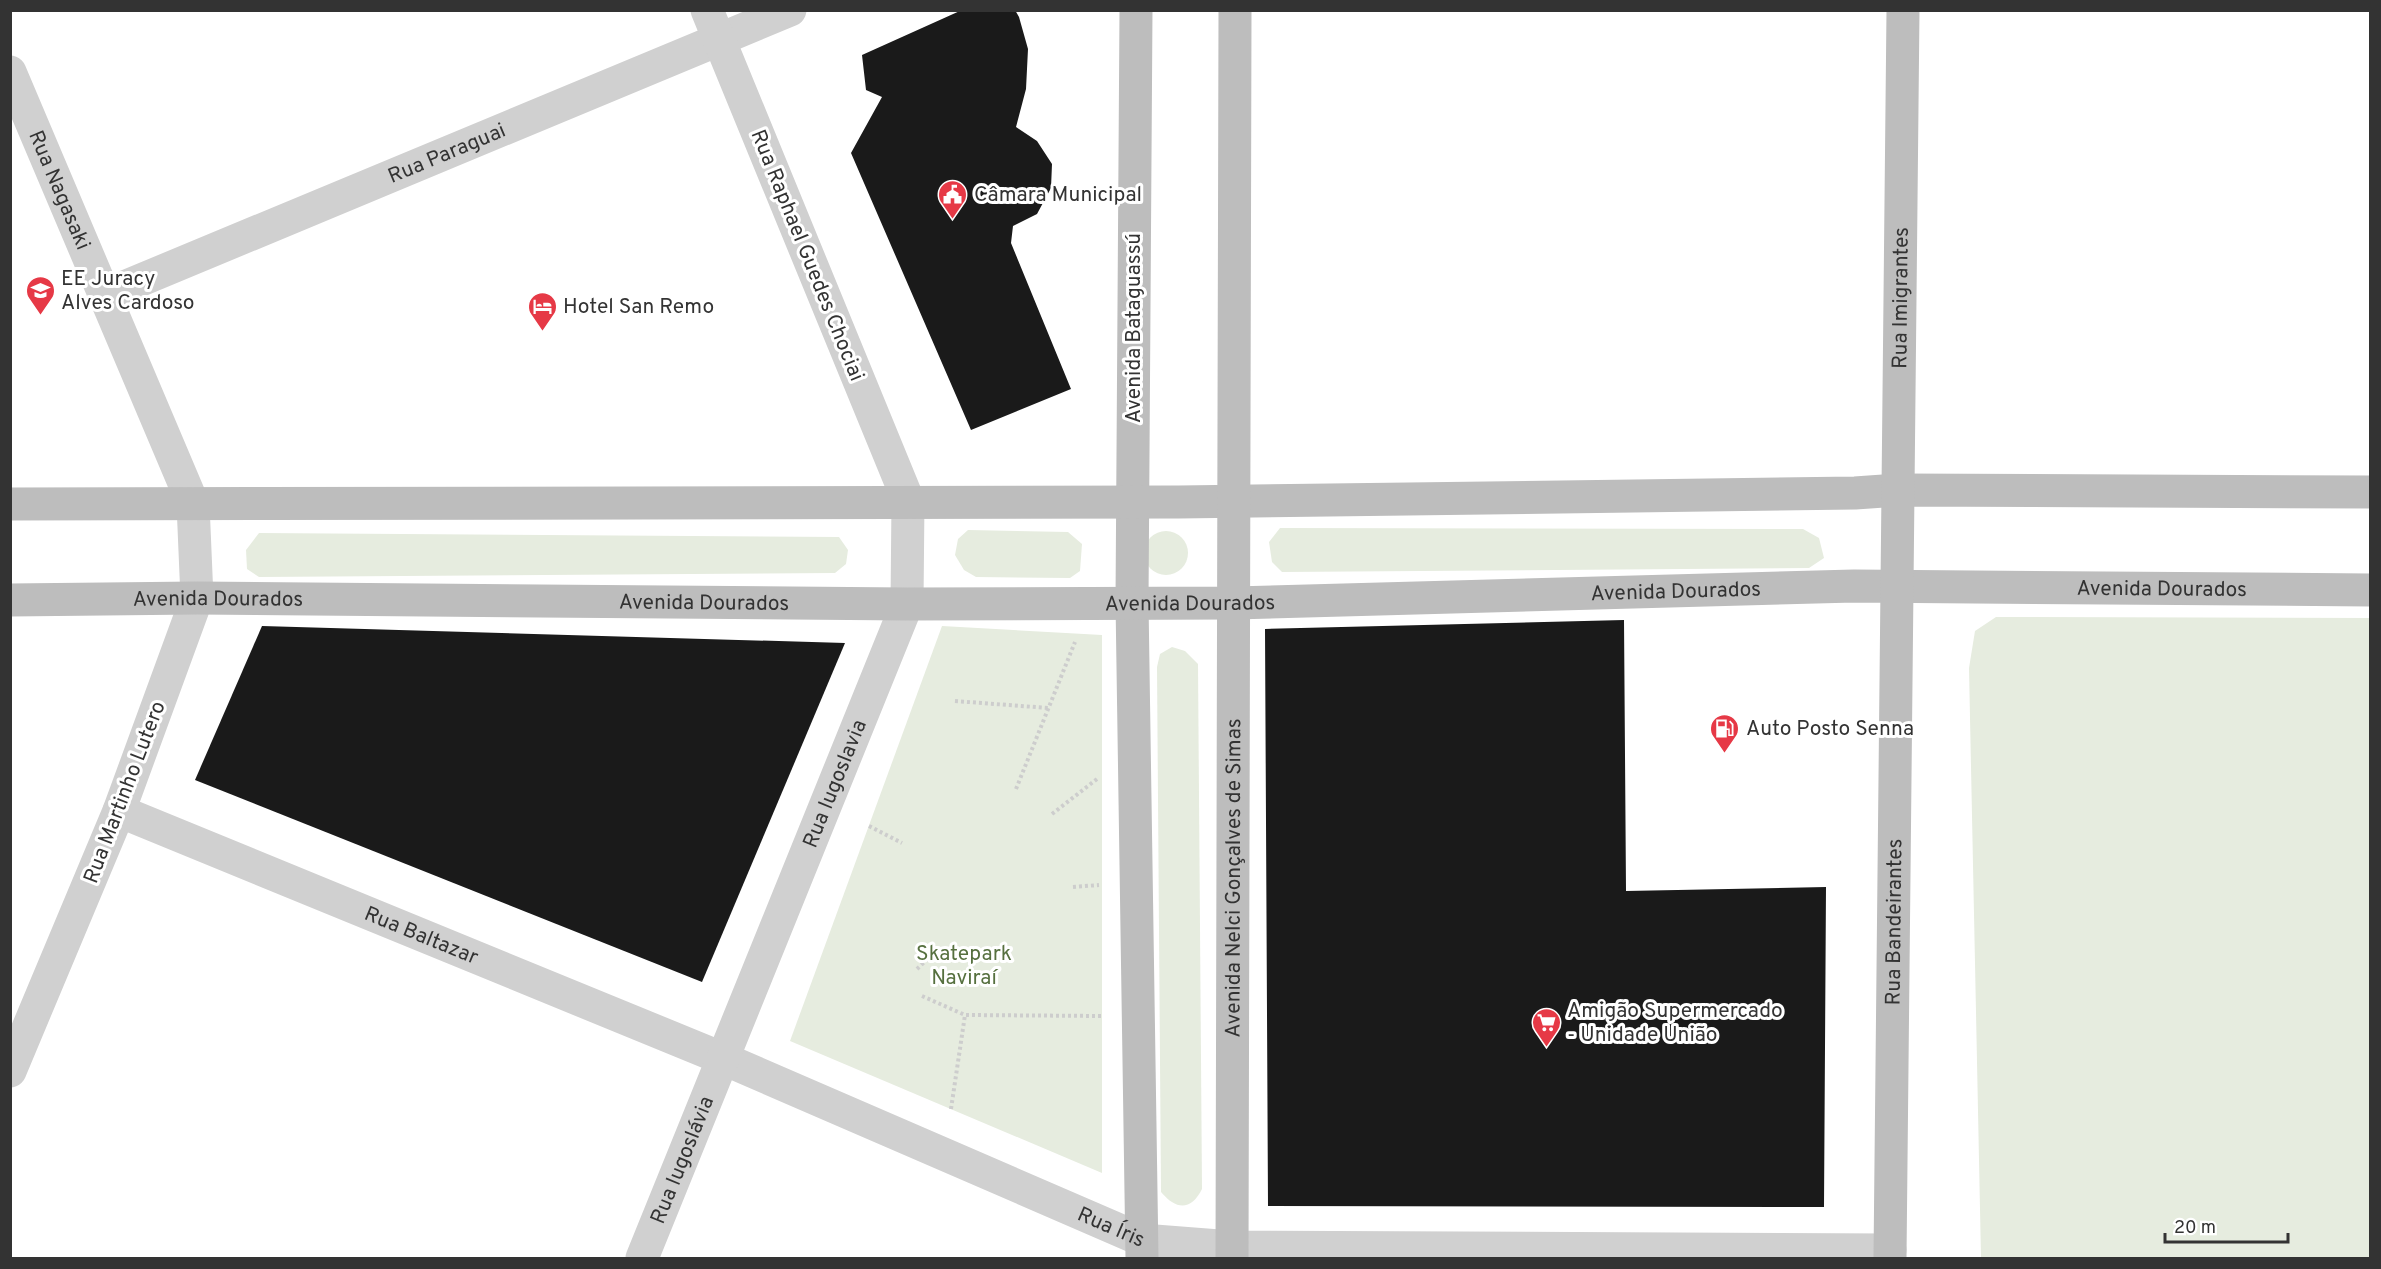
<svg xmlns="http://www.w3.org/2000/svg" width="2381" height="1269" font-family="Overpass,sans-serif">
	<style>
		.green { fill: #e6ecdf }
		.building { fill: #1a1a1a }
		.lines { fill: none; stroke-linecap: round; stroke-linejoin: round }
		.path { stroke: #cdcdcd; stroke-width: 4; stroke-dasharray: 3 3; stroke-linecap: butt }
		.street { stroke: #d0d0d0; stroke-width: 33 }
		.secondary { stroke: #bdbdbd; stroke-width: 33 }
		.labels { text-anchor: middle; stroke-width: 6; stroke-linejoin: round; paint-order: stroke }
		.street-label { font-size: 21px; fill: #333; stroke: #fff }
		.poi-label { font-size: 21px; fill: #333; stroke: #fff; text-anchor: start }
		.park-label { font-size: 21px; fill: #56703f; stroke: #fff }
	</style>
	<rect width="100%" height="100%" fill="#fff"/>
	<g class="green">
		<polygon points="1280,528 1803,529 1819,538 1824,558 1809,568 1282,572 1272,562 1269,542"/>
		<polygon points="968,530 1068,532 1082,544 1080,571 1070,578 976,577 964,570 955,555 958,539"/>
		<circle cx="1166" cy="553" r="22"/>
		<polygon points="259,533 839,537 848,550 846,564 835,573 259,577 247,569 246,550"/>
		<polygon points="1996,617 2370,618 2370,1258 1981,1258 1969,668 1975,631"/>
		<polygon points="942,626 1102,635 1102,1173 790,1041"/>
		<path d="M 1172,647 L 1185,651 L 1198,664 L 1202,1189 C 1191,1211 1176,1210 1161,1192 L 1157,667 L 1160,654 Z"/>
	</g>
	<g class="building">
		<polygon points="962,10 1015,10 1019,17 1028,49 1026,89 1016,127 1037,141 1052,164 1051,188 1037,214 1013,226 1011,243 1071,389 971,430 851,153 882,97 866,90 862,55"/>
		<polygon points="1624,620 1626,891 1826,887 1824,1207 1268,1206 1265,629"/>
		<polygon points="262,626 845,643 702,982 195,780"/>
	</g>
	<g class="lines">
		<g class="path">
			<polyline points="955,701 1048,708"/>
			<polyline points="1016,789 1075,642"/>
			<polyline points="1052,814 1097,779"/>
			<polyline points="869,826 902,843"/>
			<polyline points="1073,887 1099,885"/>
			<polyline points="917,969 939,948"/>
			<polyline points="922,996 965,1015 1102,1016"/>
			<polyline points="951,1109 965,1015"/>
		</g>
		<g class="street">
			<path id="s1" d="M 10,72 L 193,504 L 197,598 L 119,811 L 10,1071"/>
			<path id="s2" d="M 105,295 L 790,10"/>
			<path id="s3" d="M 119,811 L 724,1059 L 1142,1240 L 1232,1247 L 1890,1250"/>
			<path id="s4" d="M 642,1258 L 907,604 L 908,500 L 707,10"/>
		</g>
		<g class="secondary">
			<polyline points="1136,10 1132,602 1142,1258"/>
			<polyline points="10,504 1179,502 1855,493 1898,490 2370,492"/>
			<path id="s5" d="M 10,600 L 197,598 L 907,604 L 1234,603 L 1854,586 L 2370,590"/>
			<path id="s6" d="M 1232,1258 L 1235,10"/>
			<path id="s7" d="M 1890,1258 L 1903,10"/>
		</g>
	</g>
	<defs>
		<symbol id="civic-pin" viewBox="-11 -11 22 30"><path d="M0 17L-7.5 6A9.5 9.5 0 1 1 7.5 6Z" fill="#e63946" stroke="#fff"/><path d="M-.6-6.5H3V-4.5H.6V-3L4-1V1h2V6H-6V1h2V-1L-.6-3ZM-1.2 2.5V6h2.4V2.5Z" fill="#fff"/></symbol>
		<symbol id="school-pin" viewBox="-11 -11 22 30"><path d="M0 17L-7.5 6A9.5 9.5 0 1 1 7.5 6Z" fill="#e63946" stroke="#fff"/><path d="M0-5L7-2L0 1L-7-2ZM-4 1L0 2.5L4 1V4Q0 6-4 4Z" fill="#fff"/></symbol>
		<symbol id="hotel-pin" viewBox="-11 -11 22 30"><path d="M0 17L-7.5 6A9.5 9.5 0 1 1 7.5 6Z" fill="#e63946" stroke="#fff"/><path d="M-6-4.5h1.5V1H6V5H4.5V3h-9V5H-6ZM-4 0a1.8 1.8 0 1 1 3.6 0ZM.5 0V-2.5h3Q6-2.5 6 0Z" fill="#fff"/></symbol>
		<symbol id="fuel-pin" viewBox="-11 -11 22 30"><path d="M0 17L-7.5 6A9.5 9.5 0 1 1 7.5 6Z" fill="#e63946" stroke="#fff"/><path d="M-5.5-6h7V0h2V4h1.3V-2.5L3-4.5l.8-.8L6-3V5H2.5V1h-1V6h-7ZM-4.2-4.7v3.2H.2V-4.7Z" fill="#fff"/></symbol>
		<symbol id="supermarket-pin" viewBox="-11 -11 22 30"><path d="M0 17L-7.5 6A9.5 9.5 0 1 1 7.5 6Z" fill="#e63946" stroke="#fff"/><path d="M-6-5.5h2.5l.6 2H6L4.5 2H-2.5L-4.4-4H-6ZM-1.5 3.2a1.3 1.3 0 1 0 .1 0ZM3 3.2a1.3 1.3 0 1 0 .1 0Z" fill="#fff"/></symbol>
	</defs>
	<g fill-rule="evenodd">
		<use href="#civic-pin" x="936" y="178" width="33" height="45"/>
		<use href="#school-pin" x="24" y="274" width="33" height="45"/>
		<use href="#hotel-pin" x="526" y="290" width="33" height="45"/>
		<use href="#fuel-pin" x="1708" y="712" width="33" height="45"/>
		<use href="#supermarket-pin" x="1530" y="1006" width="33" height="45"/>
	</g>
	<g class="labels">
		<g class="street-label">
			<text dy="7" stroke="none"><textPath href="#s2" startOffset="370">Rua Paraguai</textPath></text>
			<text dy="7" stroke="none"><textPath href="#s1" startOffset="128">Rua Nagasaki</textPath></text>
			<text transform="translate(808 255) rotate(68)" y="7">Rua Raphael Guedes Chociai</text>
			<text dy="7" stroke="none"><textPath href="#s7" startOffset="960">Rua Imigrantes</textPath></text>
			<text transform="translate(1133 328) rotate(-90)" y="7">Avenida Bataguassú</text>
			<text dy="7" stroke="none"><textPath href="#s5" startOffset="2152">Avenida Dourados</textPath></text>
			<text dy="7" stroke="none"><textPath href="#s5" startOffset="1666">Avenida Dourados</textPath></text>
			<text dy="7" stroke="none"><textPath href="#s5" startOffset="208">Avenida Dourados</textPath></text>
			<text dy="7" stroke="none"><textPath href="#s5" startOffset="694">Avenida Dourados</textPath></text>
			<text dy="7" stroke="none"><textPath href="#s5" startOffset="1180">Avenida Dourados</textPath></text>
			<text dy="7" stroke="none"><textPath href="#s4" startOffset="512">Rua Iugoslavia</textPath></text>
			<text transform="translate(124 792) rotate(-69)" y="7">Rua Martinho Lutero</text>
			<text dy="7" stroke="none"><textPath href="#s6" startOffset="380">Avenida Nelci Gonçalves de Simas</textPath></text>
			<text dy="7" stroke="none"><textPath href="#s7" startOffset="336">Rua Bandeirantes</textPath></text>
			<text dy="7" stroke="none"><textPath href="#s3" startOffset="327">Rua Baltazar</textPath></text>
			<text dy="7" stroke="none"><textPath href="#s4" startOffset="106">Rua Iugoslávia</textPath></text>
			<text dy="7" stroke="none"><textPath href="#s3" startOffset="1076">Rua Íris</textPath></text>
		</g>
		<g class="poi-label">
			<text x="974" y="201">Câmara Municipal</text>
			<text x="61" y="285">EE Juracy<tspan x="61" dy="24">Alves Cardoso</tspan></text>
			<text x="563" y="313">Hotel San Remo</text>
			<text x="1746" y="735">Auto Posto Senna</text>
			<text x="1567" y="1017">Amigão Supermercado<tspan x="1567" dy="24">- Unidade União</tspan></text>
		</g>
		<g class="park-label">
			<text x="964" y="960">Skatepark<tspan x="964" dy="24">Naviraí</tspan></text>
		</g>
	</g>
	<rect width="2381" height="1269" fill="none" stroke="#333333" stroke-width="24"/>
	<path d="M2165 1233v9h123v-9" fill="none" stroke="#333333" stroke-width="3"/>
	<text x="2174" y="1233" font-size="18" fill="#333333" stroke="#ffffff" stroke-width="4.5" paint-order="stroke">20 m</text>
</svg>
